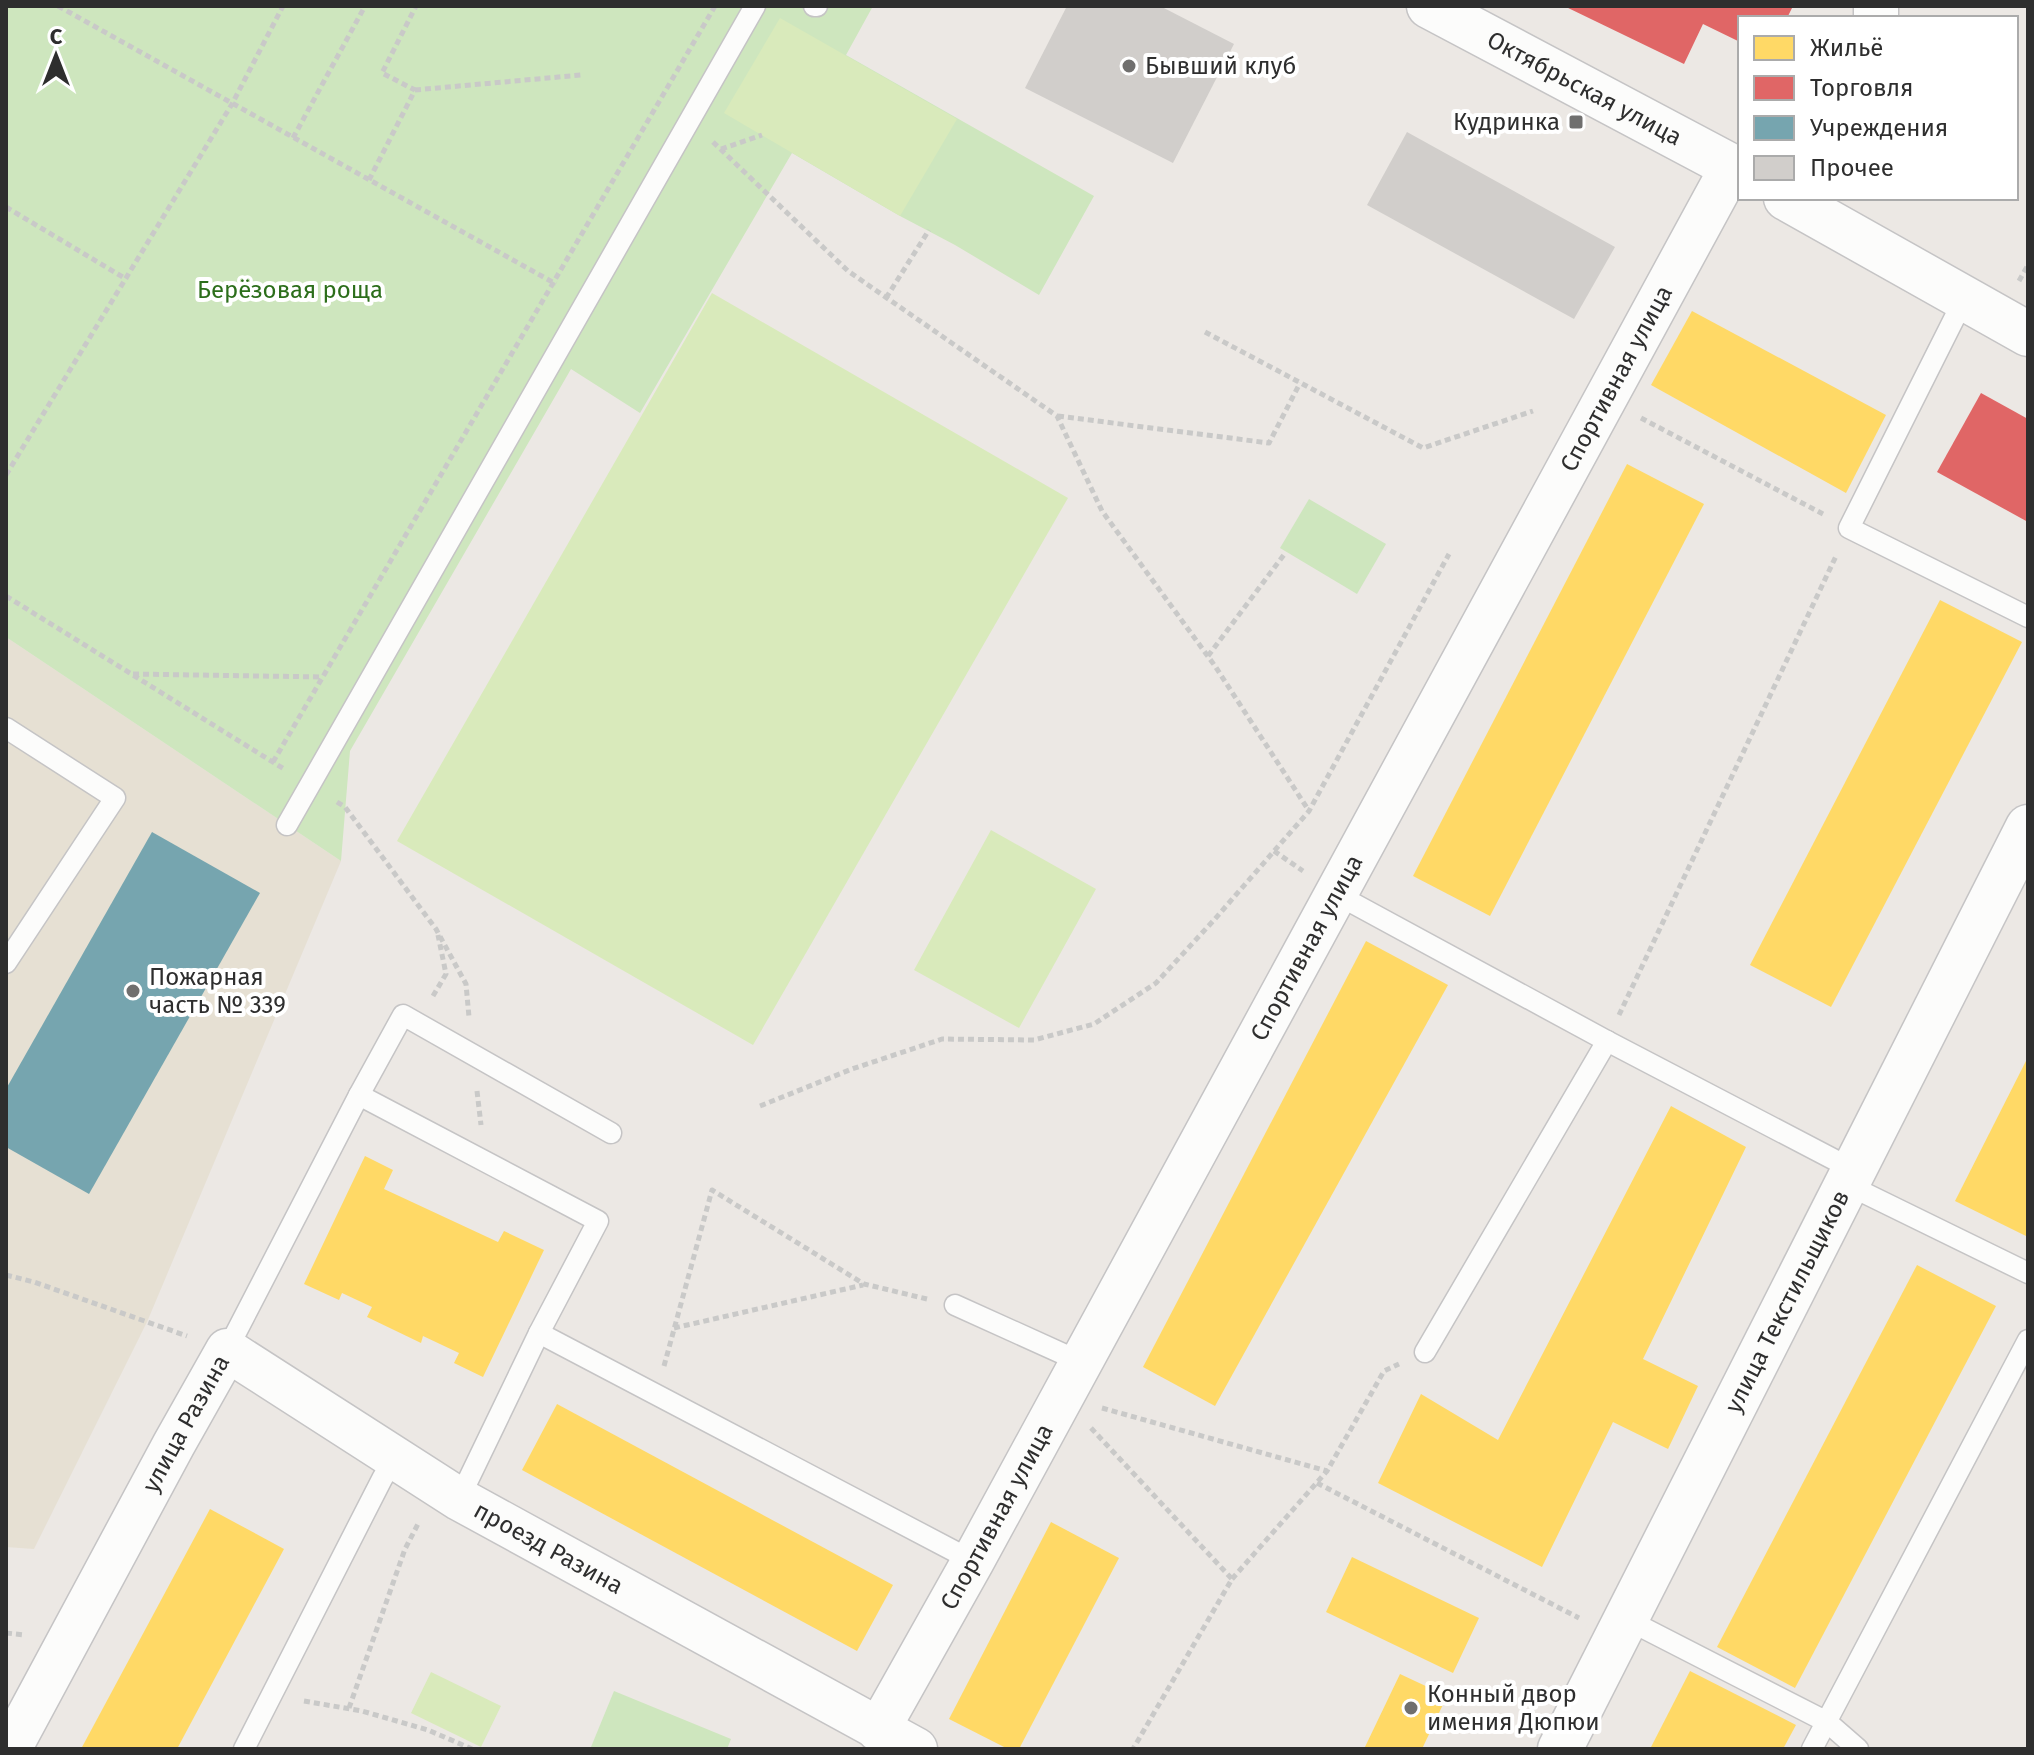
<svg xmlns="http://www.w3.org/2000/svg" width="2034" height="1755" font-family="'Fira Sans',sans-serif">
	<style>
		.education { fill: #e6e0d3 }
		.green { fill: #cee6be }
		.pitch { fill: #d9eabb }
		.homes { fill: #ffd966 }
		.shops { fill: #e06666 }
		.public { fill: #76a5af }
		.building { fill: #d1cecb }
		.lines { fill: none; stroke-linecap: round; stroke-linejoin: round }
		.service-casing { stroke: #c5c4c5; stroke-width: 23 }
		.minor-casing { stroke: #c5c4c5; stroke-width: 45 }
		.tertiary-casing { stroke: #c5c4c5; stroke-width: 47 }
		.path { stroke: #c9c9c8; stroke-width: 5; stroke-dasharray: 6 4; stroke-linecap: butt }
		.service { stroke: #fcfcfb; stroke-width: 20 }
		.minor { stroke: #fcfcfb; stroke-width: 42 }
		.tertiary { stroke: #fcfcfb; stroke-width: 44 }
		.poi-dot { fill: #706f6e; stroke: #fff; stroke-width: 3 }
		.labels { text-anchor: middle; stroke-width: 8; stroke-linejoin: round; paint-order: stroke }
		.poi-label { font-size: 24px; fill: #2e2e2e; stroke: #fff; text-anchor: start }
		.street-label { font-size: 24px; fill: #2e2e2e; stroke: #fff }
		.park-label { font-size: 24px; fill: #2c6e1b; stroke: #fff }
	</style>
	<rect width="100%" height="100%" fill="#ece8e4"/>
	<polygon class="education" points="6,637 341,861 147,1322 34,1549 6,1547"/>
	<g class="green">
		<polygon points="6,6 873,6 846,55 1094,196 1039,295 955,245 900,216 792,153 640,413 571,369 350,751 341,861 6,637"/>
		<polygon points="1309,499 1386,544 1357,594 1280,548"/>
		<polygon points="614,1691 731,1739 727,1749 596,1749 591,1747"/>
	</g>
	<g class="pitch">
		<polygon points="780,18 957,119 900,216 724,113"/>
		<polygon points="712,293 1068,498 753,1045 397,841"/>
		<polygon points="991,830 1096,889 1019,1028 914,970"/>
		<polygon points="431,1672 501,1706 481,1747 411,1713"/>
	</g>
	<g class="homes">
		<polygon points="1692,311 1886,415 1846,493 1651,385"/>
		<polygon points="1627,464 1704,504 1490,916 1413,876"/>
		<polygon points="1940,600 2022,642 1831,1007 1750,965"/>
		<polygon points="1366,941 1448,985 1215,1406 1143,1367"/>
		<polygon points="2028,1057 2028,1237 1955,1201"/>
		<polygon points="1671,1106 1746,1147 1643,1359 1698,1386 1668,1449 1613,1422 1542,1567 1378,1483 1421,1394 1498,1440"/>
		<polygon points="365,1156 393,1170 384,1189 498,1242 504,1231 544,1250 483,1377 454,1363 459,1353 423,1336 421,1343 367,1317 372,1307 342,1293 339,1300 304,1284"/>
		<polygon points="1917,1265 1996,1306 1795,1688 1717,1647"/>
		<polygon points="557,1404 893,1585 857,1651 522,1470"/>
		<polygon points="210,1509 284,1549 177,1749 81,1749"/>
		<polygon points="1051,1522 1119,1558 1019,1749 1008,1749 949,1719"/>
		<polygon points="1352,1557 1479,1618 1453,1673 1326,1612"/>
		<polygon points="1690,1671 1796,1725 1783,1749 1650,1749"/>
		<polygon points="1400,1674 1447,1696 1422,1749 1364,1749"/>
	</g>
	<g class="shops">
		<polygon points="1564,6 1793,6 1787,18 1740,18 1740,42 1703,24 1684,64"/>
		<polygon points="1981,393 2028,419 2028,522 1937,472"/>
	</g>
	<polygon class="public" points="152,832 260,893 89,1194 6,1147 6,1089"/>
	<g class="building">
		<polygon points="1067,6 1160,6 1234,44 1173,163 1025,88"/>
		<polygon points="1407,132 1615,247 1574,319 1367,205"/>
	</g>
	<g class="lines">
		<defs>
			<g id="service">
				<polyline points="814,6 817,6"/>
				<polyline points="1964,299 1849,528 2028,617"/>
				<polyline points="6,728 115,798 6,963"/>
				<polyline points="287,825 755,6"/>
				<polyline points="1336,894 1607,1041 1854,1170"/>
				<polyline points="359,1095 598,1221 539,1333 973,1561"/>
				<polyline points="1846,1184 2028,1273"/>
				<polyline points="955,1305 1081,1362"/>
				<polyline points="227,1350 359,1095 403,1015 611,1133"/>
				<polyline points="1425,1352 1607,1041"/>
				<polyline points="459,1499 539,1333"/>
				<polyline points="1626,1619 1827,1722 1858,1749"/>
				<polyline points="244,1749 382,1479 394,1458"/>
				<polyline points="1812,1749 2028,1340"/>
			</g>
			<g id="minor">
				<path id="s1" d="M 878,1730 L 973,1561 L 1732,166"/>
				<path id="s2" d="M 10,1749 L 174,1444 L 227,1350 L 459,1499 L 916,1749"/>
			</g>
			<g id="tertiary">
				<path id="s3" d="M 1429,6 L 1740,171"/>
				<polyline points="1876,18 1876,6"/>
				<polyline points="1786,198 2028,334"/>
				<path id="s4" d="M 1560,1749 L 2028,827"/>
			</g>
		</defs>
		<use href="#service" class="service-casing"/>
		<use href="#minor" class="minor-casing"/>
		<use href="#tertiary" class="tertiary-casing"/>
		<g class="path">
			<polyline points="58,6 556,284"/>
			<polyline points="415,90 581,75"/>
			<polyline points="293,138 365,6"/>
			<polyline points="713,142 848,271 1057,416 1102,511 1215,666 1309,811"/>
			<polyline points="721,149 762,135"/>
			<polyline points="369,180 415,90 382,73 416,6"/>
			<polyline points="6,207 126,279"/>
			<polyline points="2019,281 2028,265"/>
			<polyline points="886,298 929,230"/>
			<polyline points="1205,332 1423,448 1533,411"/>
			<polyline points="1058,416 1269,443 1300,383"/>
			<polyline points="1641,418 1823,514"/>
			<polyline points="6,475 232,104 283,6"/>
			<polyline points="6,596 284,769"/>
			<polyline points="1208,656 1286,552"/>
			<polyline points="133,674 323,677"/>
			<polyline points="273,762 715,6"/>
			<polyline points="337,802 345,807 436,929 466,984 469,1017"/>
			<polyline points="1274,851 1303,871"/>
			<polyline points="433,996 446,974 438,935"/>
			<polyline points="1619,1015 1837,554"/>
			<polyline points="477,1091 481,1125"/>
			<polyline points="760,1106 852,1069 942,1039 1034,1040 1094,1024 1156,983 1214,920 1309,811 1449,554"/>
			<polyline points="6,1275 34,1282 187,1336"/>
			<polyline points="674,1328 863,1285"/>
			<polyline points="664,1366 712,1190 864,1284 927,1299"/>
			<polyline points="1102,1408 1327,1471"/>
			<polyline points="1091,1428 1232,1579 1133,1749"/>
			<polyline points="1317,1483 1579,1618"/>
			<polyline points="1232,1579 1327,1471 1384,1371 1399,1364"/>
			<polyline points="6,1633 25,1635"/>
			<polyline points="304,1701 362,1711 428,1730 472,1749"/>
			<polyline points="349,1708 405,1549 419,1522"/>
		</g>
		<use href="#service" class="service"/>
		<use href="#minor" class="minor"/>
		<use href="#tertiary" class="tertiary"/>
	</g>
	<g class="poi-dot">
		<circle cx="1129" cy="66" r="8"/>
		<rect x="1568" y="114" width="16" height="16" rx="4"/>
		<circle cx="133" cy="991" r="8"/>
		<circle cx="1411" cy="1708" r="8"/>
	</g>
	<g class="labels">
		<g class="poi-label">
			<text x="1145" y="74">Бывший клуб</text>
			<text x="1560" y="130" text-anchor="end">Кудринка</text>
			<text x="149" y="985">Пожарная<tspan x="149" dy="28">часть № 339</tspan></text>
			<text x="1427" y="1702">Конный двор<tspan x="1427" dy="28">имения Дюпюи</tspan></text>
		</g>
		<g class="street-label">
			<text dy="8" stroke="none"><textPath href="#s3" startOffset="176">Октябрьская улица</textPath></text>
			<text dy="8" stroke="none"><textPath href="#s1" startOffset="1540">Спортивная улица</textPath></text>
			<text dy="8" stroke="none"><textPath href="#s1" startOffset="892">Спортивная улица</textPath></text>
			<text dy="8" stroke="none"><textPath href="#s4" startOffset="502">улица Текстильщиков</textPath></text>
			<text dy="8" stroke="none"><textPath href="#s2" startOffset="370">улица Разина</textPath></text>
			<text dy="8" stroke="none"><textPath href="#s1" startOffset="244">Спортивная улица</textPath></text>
			<text dy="8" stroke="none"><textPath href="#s2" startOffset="832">проезд Разина</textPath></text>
		</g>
		<g class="park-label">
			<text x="290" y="298">Берёзовая роща</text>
		</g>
	</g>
	<rect width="2034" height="1755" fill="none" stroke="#2e2e2e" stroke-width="16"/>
	<rect x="1738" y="16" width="280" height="184" fill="#ffffff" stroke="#ababab" stroke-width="2"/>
	<rect x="1754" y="36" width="40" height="24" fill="#ffd966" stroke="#ababab" stroke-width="2"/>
	<text x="1810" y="56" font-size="24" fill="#2e2e2e">Жильё</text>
	<rect x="1754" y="76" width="40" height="24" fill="#e06666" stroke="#ababab" stroke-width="2"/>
	<text x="1810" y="96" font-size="24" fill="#2e2e2e">Торговля</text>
	<rect x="1754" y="116" width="40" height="24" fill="#76a5af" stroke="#ababab" stroke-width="2"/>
	<text x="1810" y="136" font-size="24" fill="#2e2e2e">Учреждения</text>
	<rect x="1754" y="156" width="40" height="24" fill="#d1cecb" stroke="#ababab" stroke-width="2"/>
	<text x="1810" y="176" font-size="24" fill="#2e2e2e">Прочее</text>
	<g transform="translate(56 56)" stroke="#ffffff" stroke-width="6" paint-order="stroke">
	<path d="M0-6L14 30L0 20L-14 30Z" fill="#2e2e2e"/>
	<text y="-12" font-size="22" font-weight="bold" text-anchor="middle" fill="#2e2e2e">С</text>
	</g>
</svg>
